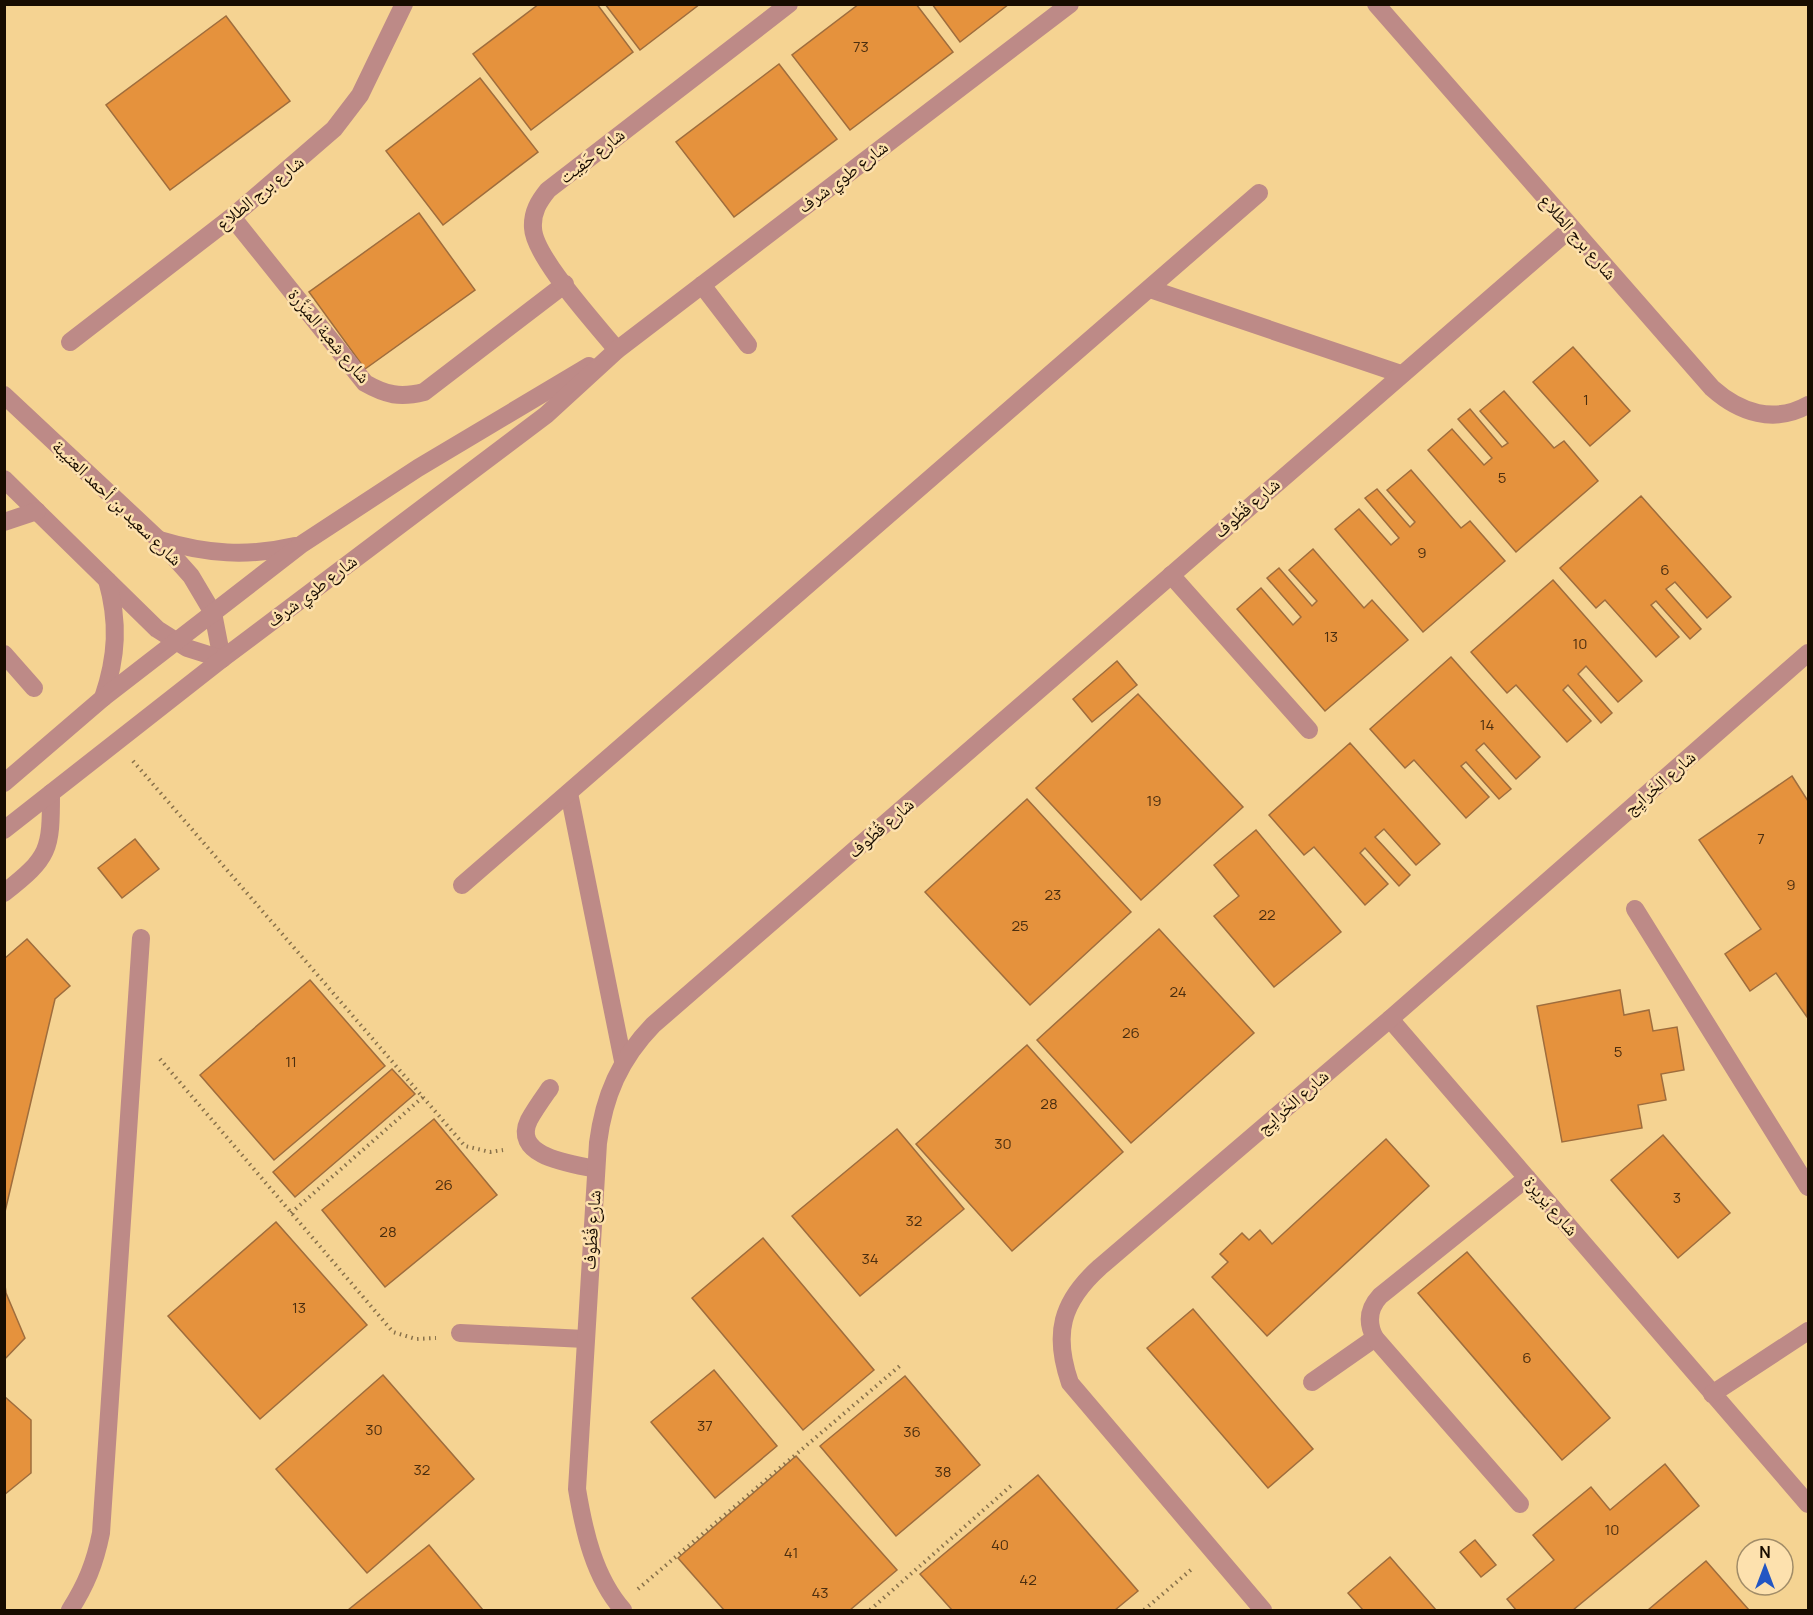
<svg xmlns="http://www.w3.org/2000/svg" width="1813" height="1615" font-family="Manrope,'Noto Naskh Arabic',sans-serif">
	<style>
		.building { fill: #e5923d; stroke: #9f6d3d; stroke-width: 1.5 }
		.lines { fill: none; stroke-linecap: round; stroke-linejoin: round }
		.path { stroke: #88714a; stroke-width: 4; stroke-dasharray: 1.5 4.5; stroke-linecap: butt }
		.service { stroke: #bd8a87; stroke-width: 18 }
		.minor { stroke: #bd8a87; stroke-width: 18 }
		.labels { text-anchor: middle; stroke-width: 5; stroke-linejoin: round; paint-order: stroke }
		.number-label { font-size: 15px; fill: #4b2e0f }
		.street-label { font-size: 18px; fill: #180c00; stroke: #fde1ae }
	</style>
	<rect width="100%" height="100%" fill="#f5d392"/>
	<g class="building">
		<polygon points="539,4 597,4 633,52 531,130 473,54"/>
		<polygon points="605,4 700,4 640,50"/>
		<polygon points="859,4 916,4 953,52 850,130 792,55"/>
		<polygon points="932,4 1009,4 960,42"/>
		<polygon points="226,16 290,101 170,190 106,105"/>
		<polygon points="779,64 837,139 734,217 676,142"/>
		<polygon points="480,78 538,152 443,225 386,151"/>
		<polygon points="419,213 475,290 365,369 309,292"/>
		<polygon points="1573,347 1630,411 1590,446 1533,382"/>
		<polygon points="1504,391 1554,448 1564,441 1598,481 1516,552 1428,450 1452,429 1484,465 1492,458 1458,419 1470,409 1502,447 1508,443 1480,411"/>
		<polygon points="1411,470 1461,528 1470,521 1505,561 1423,632 1335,529 1359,509 1391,545 1399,538 1365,498 1377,489 1410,527 1415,522 1387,490"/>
		<polygon points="1641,496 1731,597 1707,618 1675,582 1666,589 1701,629 1690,639 1656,601 1651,605 1679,637 1656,657 1605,600 1596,608 1560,568"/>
		<polygon points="1313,549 1364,608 1372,600 1408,640 1325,711 1237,609 1261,588 1293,625 1301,617 1267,578 1279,568 1312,606 1317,601 1289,570"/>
		<polygon points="1553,580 1642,681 1618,702 1586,666 1578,674 1612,713 1601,723 1568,685 1563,690 1591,721 1567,742 1516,685 1507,693 1471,652"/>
		<polygon points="1451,657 1540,757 1516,779 1484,743 1476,750 1511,789 1499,799 1466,762 1461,766 1489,797 1466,818 1414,760 1405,768 1370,729"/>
		<polygon points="1117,661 1137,685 1092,722 1073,699"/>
		<polygon points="1138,694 1243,807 1141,900 1036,788"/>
		<polygon points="1350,743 1440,844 1416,865 1384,829 1375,837 1410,875 1399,886 1365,848 1360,853 1388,884 1365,905 1314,847 1304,855 1269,815"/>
		<polygon points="1792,776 1808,801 1807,1017 1776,973 1750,991 1725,954 1761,929 1699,840"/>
		<polygon points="1027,799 1131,912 1030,1005 925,892"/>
		<polygon points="1256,830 1341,932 1274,987 1214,916 1239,896 1214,865"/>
		<polygon points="135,839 159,869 122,898 98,868"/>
		<polygon points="1159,929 1254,1033 1131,1143 1037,1040"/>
		<polygon points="27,939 70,986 55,999 4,1216 4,959"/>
		<polygon points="310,980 385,1066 274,1160 200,1075"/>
		<polygon points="1620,990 1624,1015 1649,1010 1653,1031 1677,1027 1684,1070 1661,1074 1666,1100 1638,1105 1642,1128 1562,1142 1537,1006"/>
		<polygon points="1027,1045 1123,1152 1012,1251 916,1144"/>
		<polygon points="392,1069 415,1094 295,1197 273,1172"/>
		<polygon points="434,1119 497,1195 385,1287 322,1210"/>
		<polygon points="897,1129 964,1209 860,1296 792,1216"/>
		<polygon points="1663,1135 1730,1213 1678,1258 1611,1180"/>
		<polygon points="1386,1139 1429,1186 1267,1336 1212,1277 1228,1262 1220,1254 1242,1233 1249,1240 1260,1230 1272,1244"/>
		<polygon points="276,1222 367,1325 260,1419 168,1316"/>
		<polygon points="763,1238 874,1370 803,1430 692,1298"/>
		<polygon points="1467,1252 1610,1418 1562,1460 1418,1293"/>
		<polygon points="4,1277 6,1293 25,1338 4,1360"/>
		<polygon points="1193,1309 1313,1449 1268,1488 1147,1348"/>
		<polygon points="714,1370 777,1446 715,1498 651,1422"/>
		<polygon points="383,1375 474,1479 367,1573 276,1469"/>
		<polygon points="905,1376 980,1465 896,1536 820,1446"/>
		<polygon points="4,1396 31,1420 31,1473 4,1495"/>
		<polygon points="796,1456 897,1570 850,1610 724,1610 678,1558"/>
		<polygon points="1665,1464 1699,1506 1573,1610 1516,1610 1507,1599 1554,1560 1533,1535 1591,1487 1610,1510"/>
		<polygon points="1038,1475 1138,1591 1115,1610 952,1610 920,1574"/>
		<polygon points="1475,1540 1496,1565 1481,1577 1460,1552"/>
		<polygon points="429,1545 483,1610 348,1610"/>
		<polygon points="1390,1557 1436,1610 1363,1610 1348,1593"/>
		<polygon points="1706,1561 1749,1610 1648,1610"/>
	</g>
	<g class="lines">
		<g class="path">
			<polyline points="133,761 465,1146 490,1152 503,1150"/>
			<polyline points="160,1059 393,1332 416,1339 436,1338"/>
			<polyline points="291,1213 423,1097"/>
			<polyline points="638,1589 902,1364"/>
			<polyline points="870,1610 1013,1484"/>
			<polyline points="1144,1610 1193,1568"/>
		</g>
		<g class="service">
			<path d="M 232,217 L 365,383 C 386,395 400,398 424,392 L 565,284"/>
			<polyline points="702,285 748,345"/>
			<polyline points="1150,289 1401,374"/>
			<polyline points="1171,575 1309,730"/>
			<polyline points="4,654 34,688"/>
			<polyline points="569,793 623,1061"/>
			<polyline points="462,885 1259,193"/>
			<path d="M 4,893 C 50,857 51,850 51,793"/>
			<path d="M 550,1088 C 543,1098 535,1109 529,1120 C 511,1157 573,1164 596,1169"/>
			<polyline points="460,1333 585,1339"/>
			<polyline points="1312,1382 1375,1338"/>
			<path d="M 1520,1504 L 1375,1338 C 1367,1323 1368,1309 1380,1296 L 1527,1178"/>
			<path d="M 70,1610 C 86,1585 95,1563 101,1533 L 141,938"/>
		</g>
		<g class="minor">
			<path d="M 1376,4 L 1712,388 C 1740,413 1774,424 1808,405"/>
			<polyline points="70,342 232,217 334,129 360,95 404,4"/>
			<path d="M 617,350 C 597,325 534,257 533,228 C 532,212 539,201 548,190 L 789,4"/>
			<polyline points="4,395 158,539 191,576 213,613 222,659"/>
			<polyline points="4,479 157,629 187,648 222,659"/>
			<polyline points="4,522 37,511"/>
			<path d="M 160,540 C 206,554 248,557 295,546"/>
			<path d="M 103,698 C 117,657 119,622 107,580"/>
			<polyline points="4,783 103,698 302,544 418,468 589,366"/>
			<polyline points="4,830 222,659 546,415 617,350 1070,4"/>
			<polyline points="1635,909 1808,1187"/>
			<polyline points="1390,1019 1808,1504"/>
			<polyline points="1712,1394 1808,1331"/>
			<path d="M 623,1610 C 594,1577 584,1531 577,1489 L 598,1143 C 604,1096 620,1059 653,1025 L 1570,229"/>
			<path d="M 1263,1610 L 1070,1383 C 1053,1334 1061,1302 1100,1267 L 1390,1019 L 1808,653"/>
		</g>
	</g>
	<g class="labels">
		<g class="number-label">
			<text x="861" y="52">73</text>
			<text x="1586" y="405">1</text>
			<text x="1502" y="483">5</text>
			<text x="1422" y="558">9</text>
			<text x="1665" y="575">6</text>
			<text x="1331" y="642">13</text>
			<text x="1580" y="649">10</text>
			<text x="1487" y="730">14</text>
			<text x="1154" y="806">19</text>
			<text x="1761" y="844">7</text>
			<text x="1791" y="890">9</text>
			<text x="1053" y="900">23</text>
			<text x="1267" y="920">22</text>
			<text x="1020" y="931">25</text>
			<text x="1178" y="997">24</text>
			<text x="1131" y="1038">26</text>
			<text x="1618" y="1057">5</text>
			<text x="291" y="1067">11</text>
			<text x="1049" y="1109">28</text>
			<text x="1003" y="1149">30</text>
			<text x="444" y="1190">26</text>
			<text x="1677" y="1203">3</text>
			<text x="914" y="1226">32</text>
			<text x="388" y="1237">28</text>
			<text x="870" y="1264">34</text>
			<text x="299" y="1313">13</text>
			<text x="1527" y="1363">6</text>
			<text x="705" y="1431">37</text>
			<text x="374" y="1435">30</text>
			<text x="912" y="1437">36</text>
			<text x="422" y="1475">32</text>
			<text x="943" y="1477">38</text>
			<text x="1612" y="1535">10</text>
			<text x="1000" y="1550">40</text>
			<text x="791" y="1558">41</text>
			<text x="1028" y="1585">42</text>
			<text x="820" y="1598">43</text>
		</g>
		<g class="street-label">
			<text transform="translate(592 156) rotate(-38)" y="6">شارع حَفِيت</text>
			<text transform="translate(843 177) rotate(-37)" y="6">شارع طوي شرف</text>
			<text transform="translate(260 193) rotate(-39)" y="6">شارع برج الطلاع</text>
			<text transform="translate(1578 237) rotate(49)" y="6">شارع برج الطلاع</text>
			<text transform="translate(329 336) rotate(50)" y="6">شارع شِعبة المبَزَّرة</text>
			<text transform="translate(117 503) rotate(44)" y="6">شارع سعيد بن أحمد العتيبة</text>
			<text transform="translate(1247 508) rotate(-41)" y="6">شارع قُطُوف</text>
			<text transform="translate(312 591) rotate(-37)" y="6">شارع طوي شرف</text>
			<text transform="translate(1660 783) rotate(-41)" y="6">شارع الخَرايِج</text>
			<text transform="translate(881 828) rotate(-41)" y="6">شارع قُطُوف</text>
			<text transform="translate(1293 1102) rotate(-41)" y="6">شارع الخَرايِج</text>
			<text transform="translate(1551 1206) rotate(49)" y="6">شارع يَريِرة</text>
			<text transform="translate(592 1230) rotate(-86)" y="6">شارع قُطُوف</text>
		</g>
	</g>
	<rect width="1813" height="1615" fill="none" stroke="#180c00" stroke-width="12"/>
	<g transform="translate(1765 1567)"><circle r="28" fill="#fde1ae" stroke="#a18c68" stroke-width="1.5"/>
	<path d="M0-4.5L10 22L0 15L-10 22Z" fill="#2356c3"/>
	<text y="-9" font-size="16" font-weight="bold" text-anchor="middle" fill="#180c00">N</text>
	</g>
</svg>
